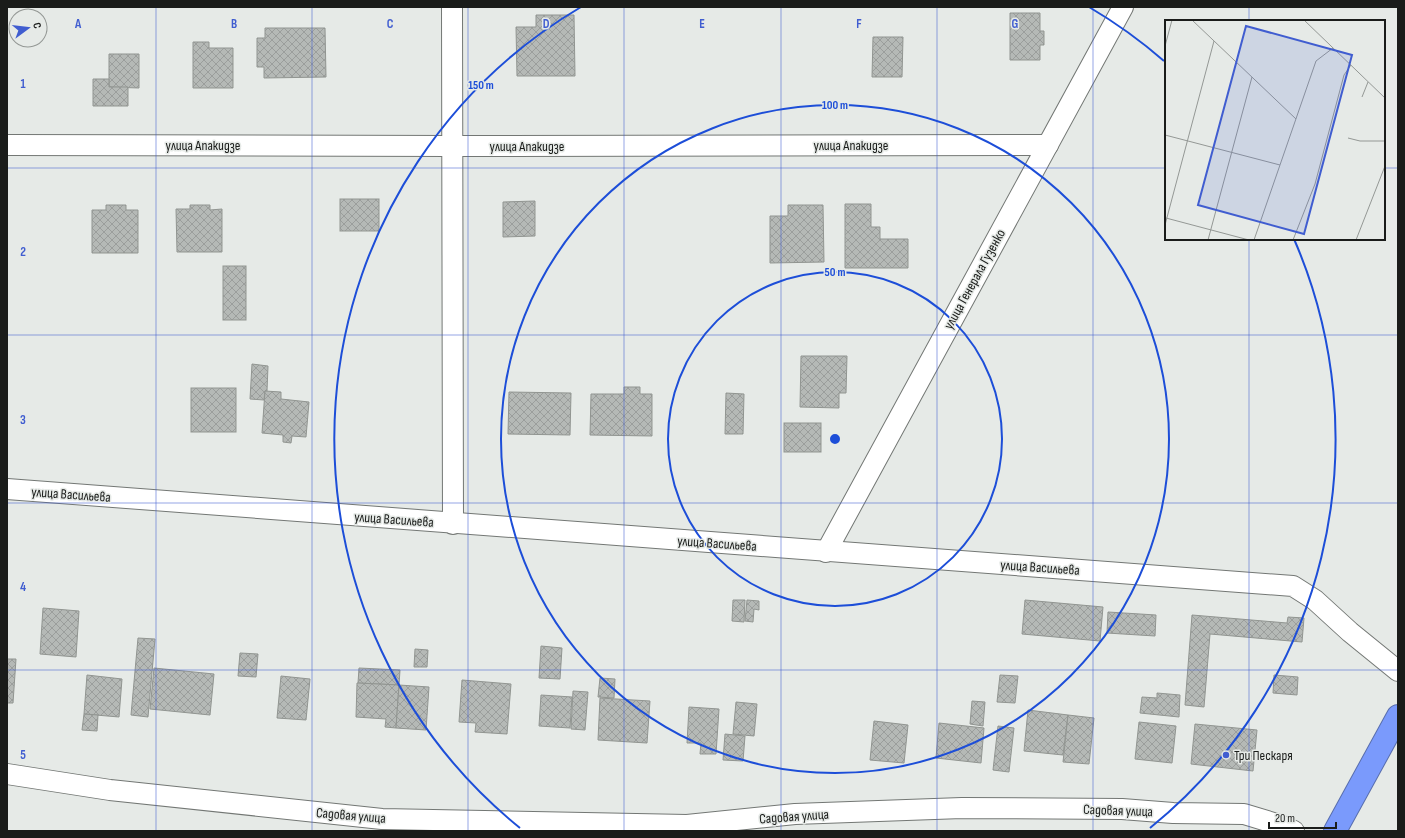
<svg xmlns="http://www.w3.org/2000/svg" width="1405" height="838" font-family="'Sofia Sans Condensed',sans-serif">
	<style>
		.building { fill: url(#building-cross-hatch); stroke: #919591 }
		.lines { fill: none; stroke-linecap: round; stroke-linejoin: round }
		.street-casing { stroke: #737774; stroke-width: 22 }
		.highway-casing { stroke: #586ead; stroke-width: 24 }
		.street { stroke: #fff; stroke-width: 20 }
		.highway { stroke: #7a9afc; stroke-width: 22 }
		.grid { fill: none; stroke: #405dd0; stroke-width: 1; stroke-opacity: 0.55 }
		.ring { fill: none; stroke: #1d4ed8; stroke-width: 2 }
		.poi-dot { fill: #405dd0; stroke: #e6eae7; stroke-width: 1.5 }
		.labels { text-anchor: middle; stroke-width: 3; stroke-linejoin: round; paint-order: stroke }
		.street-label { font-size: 14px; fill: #1a1c1a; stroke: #e6eae7 }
		.poi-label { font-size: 14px; fill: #1a1c1a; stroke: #e6eae7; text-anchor: start }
		.inset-road { fill: none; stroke: #949895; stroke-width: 1 }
		.view { fill: #405dd0; fill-opacity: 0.15; stroke: #405dd0; stroke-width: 2 }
		.inset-edge { fill: none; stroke: #1a1c1a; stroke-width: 2 }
		.grid-label { font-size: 13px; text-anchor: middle; font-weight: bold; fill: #405dd0; stroke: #e6eae7; stroke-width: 3; stroke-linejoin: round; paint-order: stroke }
		.centre { fill: #1d4ed8; stroke: #e6eae7; stroke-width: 2 }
		.ring-label { font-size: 12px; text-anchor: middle; font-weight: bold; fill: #1d4ed8; stroke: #e6eae7; stroke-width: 3; stroke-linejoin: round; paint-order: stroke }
	</style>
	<defs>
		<pattern id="building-cross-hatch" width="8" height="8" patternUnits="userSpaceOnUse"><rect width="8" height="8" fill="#b5b9b6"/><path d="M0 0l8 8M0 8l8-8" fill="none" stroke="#9b9e9c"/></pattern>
	</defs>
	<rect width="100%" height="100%" fill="#e6eae7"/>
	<g class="building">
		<polygon points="1010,13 1040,13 1040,31 1044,31 1044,45 1040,45 1040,60 1010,60"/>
		<polygon points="536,15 574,15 575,76 517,76 516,27 536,27"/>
		<polygon points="265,28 325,28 326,77 264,78 264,67 257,67 257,38 265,38"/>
		<polygon points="873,37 903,37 902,77 872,77"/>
		<polygon points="193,42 209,42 209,48 233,48 233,88 193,88"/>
		<polygon points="109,54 139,54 139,88 109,87"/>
		<polygon points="93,79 109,79 109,87 128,87 128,106 93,106"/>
		<rect x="340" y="199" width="39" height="32"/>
		<polygon points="535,201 535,236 503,237 503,202"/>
		<polygon points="845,204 871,204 871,227 880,227 880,239 908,239 908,268 845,268"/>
		<polygon points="106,205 126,205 126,210 138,210 138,253 92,253 92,210 106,210"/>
		<polygon points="190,205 210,205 210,210 222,209 222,252 177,252 176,209 190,209"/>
		<polygon points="788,205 823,205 824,262 770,263 770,216 788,216"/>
		<rect x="223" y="266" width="23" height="54"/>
		<polygon points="801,356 847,356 846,393 839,393 839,408 800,407"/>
		<polygon points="252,364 268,366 267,391 265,391 264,400 250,399"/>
		<polygon points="624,387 640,387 640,394 652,394 652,436 590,435 591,394 624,394"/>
		<rect x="191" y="388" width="45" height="44"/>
		<polygon points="265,391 281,392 281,399 309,402 306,437 292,436 291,443 283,442 283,435 262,433"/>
		<polygon points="509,392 571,393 570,435 508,434"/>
		<polygon points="726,393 744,394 743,434 725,434"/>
		<rect x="784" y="423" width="37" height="29"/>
		<polygon points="733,600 745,600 744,622 732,621"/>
		<polygon points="747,600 759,601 759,610 754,609 753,622 745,621"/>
		<polygon points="1025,600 1103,607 1100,641 1022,634"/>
		<polygon points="43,608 79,611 76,657 40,654"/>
		<polygon points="1108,612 1156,615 1155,636 1107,633"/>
		<polygon points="1192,615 1287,623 1288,617 1304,618 1302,642 1210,634 1204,707 1185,705"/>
		<polygon points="138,638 155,639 148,717 131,715"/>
		<polygon points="541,646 562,648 560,679 539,678"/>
		<polygon points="415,649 428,650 427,667 414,667"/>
		<polygon points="240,653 258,654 256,677 238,676"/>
		<polygon points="7,659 16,659 13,703 7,703"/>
		<polygon points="154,668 214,674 210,715 150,709"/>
		<polygon points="359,668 400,670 399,685 358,683"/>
		<polygon points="87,675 122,679 119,717 84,714"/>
		<polygon points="1000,675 1018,676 1015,703 997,702"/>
		<polygon points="1274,675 1298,677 1297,695 1273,693"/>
		<polygon points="281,676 310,679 306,720 277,718"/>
		<polygon points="600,678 615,679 614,698 598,697"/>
		<polygon points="462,680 511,684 507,734 475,732 476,723 459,722"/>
		<polygon points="357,683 399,685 396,728 385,727 386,719 356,717"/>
		<polygon points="399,685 429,687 426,730 396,728"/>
		<polygon points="573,691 588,692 585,730 571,729"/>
		<polygon points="1157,693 1180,695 1179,717 1140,713 1142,697 1157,698"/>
		<polygon points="541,695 572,697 570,728 539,726"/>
		<polygon points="600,698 650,701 647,743 598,740"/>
		<polygon points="972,701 985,702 983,726 970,724"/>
		<polygon points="736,702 757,704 754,736 733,734"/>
		<polygon points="689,707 719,709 716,754 700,754 701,743 687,743"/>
		<polygon points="1028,710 1068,715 1063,755 1024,751"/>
		<polygon points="84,714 98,715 97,731 82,730"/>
		<polygon points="1068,715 1094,718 1089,764 1063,762"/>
		<polygon points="874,721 908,725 904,763 870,760"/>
		<polygon points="1139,722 1176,726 1172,763 1135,759"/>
		<polygon points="939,723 984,728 981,763 936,758"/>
		<polygon points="1195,724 1257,730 1253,771 1191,764"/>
		<polygon points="998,726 1014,728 1009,772 993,770"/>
		<polygon points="725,734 745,736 743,761 723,760"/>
	</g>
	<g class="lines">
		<defs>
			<g id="street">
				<polyline points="452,7 453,524"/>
				<polyline points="7,145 452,146 1048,145"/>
				<polyline points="7,489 1293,586 1315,600 1350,632 1398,671"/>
				<polyline points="826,552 1123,7"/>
				<polyline points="7,774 110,790 382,819 687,825 795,814 962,808 1122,809 1173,813 1244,814 1280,825 1294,831"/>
			</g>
			<polyline id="highway" points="1335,831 1398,716"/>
		</defs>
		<use href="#street" class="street-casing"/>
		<use href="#highway" class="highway-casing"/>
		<use href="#street" class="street"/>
		<use href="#highway" class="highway"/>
	</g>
	<path class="grid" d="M 156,7 L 156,831M 312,7 L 312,831M 468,7 L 468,831M 624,7 L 624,831M 781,7 L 781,831M 937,7 L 937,831M 1093,7 L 1093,831M 1249,7 L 1249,21M 7,168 L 1166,168M 1384,168 L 1398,168M 1249,239 L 1249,831M 7,335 L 1398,335M 7,503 L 1398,503M 7,670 L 1398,670"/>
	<g class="ring">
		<circle cx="835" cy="439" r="167"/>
		<circle cx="835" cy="439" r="334"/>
		<path d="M520 828A501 501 0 0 1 581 7M1089 7A501 501 0 0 1 1164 61M1294 239A501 501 0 0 1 1150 828"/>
	</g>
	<circle class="poi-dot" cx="1226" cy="755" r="4"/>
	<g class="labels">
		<g class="street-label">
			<text x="203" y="150">улица Апакидзе</text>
			<text x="851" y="150">улица Апакидзе</text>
			<text x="527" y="151">улица Апакидзе</text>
			<text transform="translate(974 279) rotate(-61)" y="5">улица Генерала Гузенко</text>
			<text transform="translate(71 494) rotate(4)" y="5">улица Васильева</text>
			<text transform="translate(394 519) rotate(4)" y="5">улица Васильева</text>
			<text transform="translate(717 543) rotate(4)" y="5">улица Васильева</text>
			<text transform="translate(1040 567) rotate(4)" y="5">улица Васильева</text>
			<text transform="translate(1118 810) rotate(2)" y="5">Садовая улица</text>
			<text transform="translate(351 815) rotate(5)" y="5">Садовая улица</text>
			<text transform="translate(794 816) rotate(-4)" y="5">Садовая улица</text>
		</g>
		<g class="poi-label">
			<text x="1234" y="760">Три Пескаря</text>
		</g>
	</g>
	<g transform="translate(1165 20)">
		<rect width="220" height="220" fill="#e6eae7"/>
		<path class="inset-road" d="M 27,0 L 131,99M 139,0 L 220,78M 0,26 L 7,0M 197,77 L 203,62M 0,115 L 115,145M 183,118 L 195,121 L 220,121M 1,198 L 84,220M 0,205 L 49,21M 43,220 L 87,57M 89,220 L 151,41 L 168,28M 128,220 L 150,164 L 179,55 L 186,45M 191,220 L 220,146"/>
		<path class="view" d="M 81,6 L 187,35 L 139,214 L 33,185 Z"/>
		<rect width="220" height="220" class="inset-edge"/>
	</g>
	<g class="grid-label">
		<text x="78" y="28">A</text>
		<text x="234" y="28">B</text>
		<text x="390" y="28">C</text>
		<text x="546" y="28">D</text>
		<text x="702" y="28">E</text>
		<text x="859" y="28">F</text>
		<text x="1015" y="28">G</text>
		<text x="23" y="88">1</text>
		<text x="23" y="256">2</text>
		<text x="23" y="424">3</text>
		<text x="23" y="591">4</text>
		<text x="23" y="759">5</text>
	</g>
	<circle cx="835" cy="439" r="6" class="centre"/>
	<g class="ring-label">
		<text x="481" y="89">150 m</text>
		<text x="835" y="109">100 m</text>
		<text x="835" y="276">50 m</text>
	</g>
	<rect width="1405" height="838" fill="none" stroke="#1a1c1a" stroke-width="16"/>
	<g transform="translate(28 28) rotate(75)"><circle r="19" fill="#e6eae7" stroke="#949895"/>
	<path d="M0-3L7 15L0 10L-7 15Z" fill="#405dd0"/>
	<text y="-6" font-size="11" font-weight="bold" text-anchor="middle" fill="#1a1c1a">С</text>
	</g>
	<path d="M1269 822v6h67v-6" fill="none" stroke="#1a1c1a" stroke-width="2"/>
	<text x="1275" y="822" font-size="12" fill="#1a1c1a" stroke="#e6eae7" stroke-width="3" paint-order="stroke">20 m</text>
</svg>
